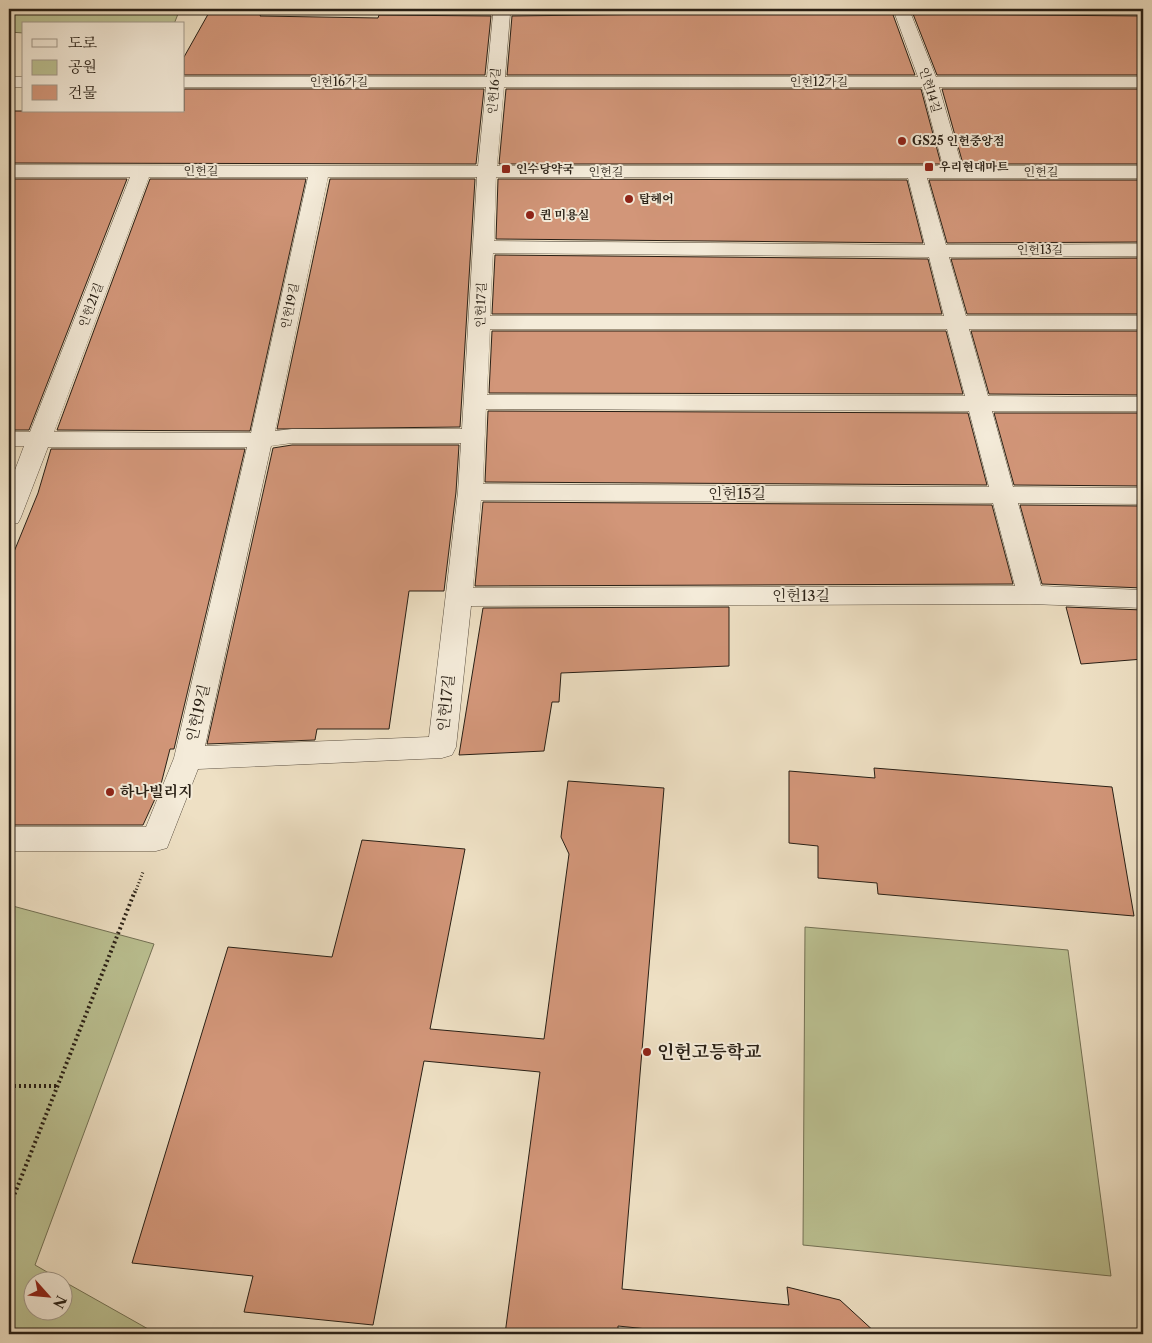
<svg xmlns="http://www.w3.org/2000/svg" width="1152" height="1343" font-family="'Libre Caslon Text','Noto Serif KR',serif">
	<style>
		.green { fill: #bbc192; stroke: #727054 }
		.building { fill: #d29679; stroke: #281f15 }
		.lines { fill: none; stroke-linecap: round; stroke-linejoin: round }
		.minor-casing { stroke: #5a4f41; stroke-width: 1 }
		.path-far1 { stroke: #281f15; stroke-width: 3; stroke-dasharray: 1 2.5; stroke-linecap: butt }
		.path { stroke: #281f15; stroke-width: 4; stroke-dasharray: 2 3; stroke-linecap: butt }
		.minor { fill: #f4ebd9; fill-rule: evenodd }
		.poi-dot { fill: #8f2418; stroke: #f4ebd9; stroke-width: 2 }
		.labels { text-anchor: middle; stroke-width: 4; stroke-linejoin: round; paint-order: stroke }
		.far-street-label { font-size: 12px; fill: #281f15; stroke: #f4ebd9 }
		.far-poi-label { font-size: 12px; font-weight: bold; fill: #281f15; stroke: #f4ebd9; text-anchor: start }
		.street-label { font-size: 15px; fill: #281f15; stroke: #f4ebd9 }
		.poi-label { font-size: 15px; font-weight: bold; fill: #281f15; stroke: #f4ebd9; text-anchor: start }
		.near-poi-label { font-size: 18px; font-weight: bold; fill: #281f15; stroke: #f4ebd9; text-anchor: start }
	</style>
	<rect width="100%" height="100%" fill="#eee0c4"/>
	<filter id="stains"><feTurbulence type="fractalNoise" baseFrequency=".004" numOctaves="4"/><feColorMatrix values="0 0 0 0 .2 0 0 0 0 .09 0 0 0 0 .02 0 0 0 .5 -.17"/></filter>
	<radialGradient id="worn" r=".72"><stop offset=".6" stop-color="#630" stop-opacity="0"/><stop offset="1" stop-color="#630" stop-opacity=".3"/></radialGradient>
	<g class="green">
		<polygon points="9,9 180,9 174,24 24,24 24,33 9,32"/>
		<polygon points="9,905 154,944 35,1265 61,1280 32,1280 32,1310 62,1310 63,1281 157,1334 9,1334"/>
		<polygon points="805,927 1068,950 1111,1276 803,1245"/>
	</g>
	<g class="building">
		<polygon points="211,9 263,9 260,16 378,18 379,15 491,16 485,75 184,75 184,57"/>
		<polygon points="826,12 892,12 915,75 507,75 512,16"/>
		<polygon points="913,14 1143,16 1143,75 937,75"/>
		<polygon points="184,89 484,89 476,164 9,163 9,111 184,111"/>
		<polygon points="506,89 921,89 941,164 499,164"/>
		<polygon points="942,89 1143,89 1143,164 963,164"/>
		<polygon points="9,179 127,179 29,430 9,430"/>
		<polygon points="150,179 306,179 250,431 57,430"/>
		<polygon points="330,179 475,179 460,427 277,429"/>
		<polygon points="498,179 907,180 923,243 496,239"/>
		<polygon points="929,180 1143,180 1143,242 947,243"/>
		<polygon points="495,255 928,259 942,314 492,314"/>
		<polygon points="1143,258 1143,314 967,314 951,259"/>
		<polygon points="492,331 946,331 963,394 489,393"/>
		<polygon points="971,331 1143,331 1143,395 989,394"/>
		<polygon points="488,411 968,413 987,485 485,482"/>
		<polygon points="994,413 1143,413 1143,486 1014,485"/>
		<polygon points="292,445 459,445 456,492 444,591 409,591 389,729 317,729 315,740 207,744 273,448"/>
		<polygon points="51,449 245,449 174,749 170,749 160,788 143,825 9,825 9,564 38,493"/>
		<polygon points="483,502 992,505 1013,584 475,586"/>
		<polygon points="1020,505 1143,506 1143,588 1042,584"/>
		<polygon points="729,607 729,666 561,673 559,702 552,702 544,751 459,755 483,608"/>
		<polygon points="1066,607 1143,610 1143,659 1081,664"/>
		<polygon points="874,768 1112,787 1134,916 878,894 877,883 818,878 818,846 789,843 789,771 875,778"/>
		<polygon points="568,781 664,788 622,1289 789,1305 787,1287 840,1300 877,1334 696,1334 618,1326 618,1334 505,1334 540,1072 424,1061 373,1325 244,1312 253,1276 132,1263 228,947 332,957 362,840 465,849 430,1029 544,1039 569,854 561,837"/>
	</g>
	<g class="lines">
		<defs>
			<g id="minor">
				<path d="M 390,9 L 636,9 L 634,12 L 628,14 L 510,14 L 505,77 L 918,77 L 893,9 L 909,9 L 936,77 L 1143,77 L 1143,87 L 939,87 L 962,166 L 1143,166 L 1143,178 L 927,178 L 946,245 L 1143,244 L 1143,256 L 949,257 L 966,316 L 1143,316 L 1143,329 L 969,329 L 988,396 L 1143,397 L 1143,411 L 992,411 L 1013,487 L 1143,488 L 1143,504 L 1018,503 L 1041,586 L 1143,590 L 1143,608 L 1030,604 L 471,606 L 456,747 L 452,755 L 442,758 L 198,769 L 167,848 L 156,851 L 9,851 L 9,827 L 146,827 L 174,758 L 247,447 L 48,447 L 21,517 L 18,523 L 9,525 L 9,486 L 24,446 L 9,446 L 9,432 L 30,432 L 130,177 L 9,177 L 9,165 L 478,166 L 486,87 L 184,87 L 184,77 L 487,77 L 493,14 L 398,14 L 392,12 ZM 504,87 L 922,87 L 943,166 L 497,166 ZM 149,177 L 308,177 L 251,433 L 54,432 ZM 328,177 L 477,177 L 462,429 L 292,429 L 275,431 ZM 496,177 L 908,178 L 925,245 L 494,241 ZM 493,253 L 929,257 L 944,316 L 490,316 ZM 490,329 L 947,329 L 965,396 L 487,395 ZM 486,409 L 969,411 L 989,487 L 483,484 ZM 292,443 L 461,443 L 458,492 L 429,737 L 205,746 L 271,446 ZM 481,500 L 993,503 L 1015,586 L 473,588 Z"/>
				<polygon points="978,9 1143,9 1143,14 986,14 980,12"/>
				<rect x="9" y="77" width="15" height="10"/>
			</g>
		</defs>
		<use href="#minor" class="minor-casing"/>
		<polyline class="path-far1" points="135,893 143,872"/>
		<g class="path">
			<polyline points="9,1086 57,1086"/>
			<polyline points="9,1208 135,891"/>
		</g>
		<use href="#minor" class="minor"/>
	</g>
	<g class="poi-dot">
		<circle cx="902" cy="141" r="5"/>
		<rect x="924" y="162" width="10" height="10" rx="2.5"/>
		<rect x="501" y="164" width="10" height="10" rx="2.5"/>
		<circle cx="629" cy="199" r="5"/>
		<circle cx="530" cy="215" r="5"/>
		<circle cx="110" cy="792" r="5"/>
		<circle cx="647" cy="1052" r="5"/>
	</g>
	<g class="labels">
		<g class="far-street-label">
			<text x="339" y="86">인헌16가길</text>
			<text x="819" y="86">인헌12가길</text>
			<text transform="translate(930 90) rotate(73)" y="4">인헌14길</text>
			<text transform="translate(494 91) rotate(-85)" y="4">인헌16길</text>
			<text x="201" y="175">인헌길</text>
			<text x="606" y="176">인헌길</text>
			<text x="1041" y="176">인헌길</text>
			<text x="1040" y="254">인헌13길</text>
			<text transform="translate(91 305) rotate(-69)" y="4">인헌21길</text>
			<text transform="translate(481 305) rotate(-88)" y="4">인헌17길</text>
			<text transform="translate(290 306) rotate(-78)" y="4">인헌19길</text>
		</g>
		<g class="far-poi-label">
			<text x="912" y="145">GS25 인헌중앙점</text>
			<text x="939" y="171">우리현대마트</text>
			<text x="516" y="173">인수당약국</text>
			<text x="639" y="203">탑헤어</text>
			<text x="540" y="219">퀸 미용실</text>
		</g>
		<g class="street-label">
			<text x="737" y="499">인헌15길</text>
			<text x="801" y="601">인헌13길</text>
			<text transform="translate(446 703) rotate(-84)" y="5">인헌17길</text>
			<text transform="translate(198 713) rotate(-77)" y="5">인헌19길</text>
		</g>
		<g class="poi-label">
			<text x="120" y="797">하나빌리지</text>
		</g>
		<g class="near-poi-label">
			<text x="657" y="1058">인헌고등학교</text>
		</g>
	</g>
	<rect width="1152" height="1343" fill="none" stroke="#eee0c4" stroke-width="30"/>
	<rect x="10" y="10" width="1132" height="1323" fill="none" stroke="#281f15" stroke-width="2.5"/>
	<rect x="15" y="15" width="1122" height="1313" fill="none" stroke="#281f15"/>
	<rect x="22" y="22" width="162" height="90" fill="#f4ebd9" stroke="#a2998b"/>
	<rect x="32" y="39" width="25" height="8" fill="#f4ebd9" stroke="#a2998b"/>
	<text x="68" y="48" font-size="15" fill="#281f15">도로</text>
	<rect x="32" y="60" width="25" height="15" fill="#bbc192" stroke="#a2998b"/>
	<text x="68" y="72" font-size="15" fill="#281f15">공원</text>
	<rect x="32" y="85" width="25" height="15" fill="#d29679" stroke="#a2998b"/>
	<text x="68" y="98" font-size="15" fill="#281f15">건물</text>
	<g transform="translate(48 1296) rotate(117)"><circle r="24" fill="#f4ebd9" stroke="#a2998b"/>
	<path d="M0-4L9 19L0 12L-9 19Z" fill="#8f2418"/>
	<text y="-8" font-size="14" font-weight="bold" text-anchor="middle" fill="#281f15">N</text>
	</g>
	<rect width="100%" height="100%" filter="url(#stains)"/>
	<rect width="100%" height="100%" fill="url(#worn)"/>
</svg>
